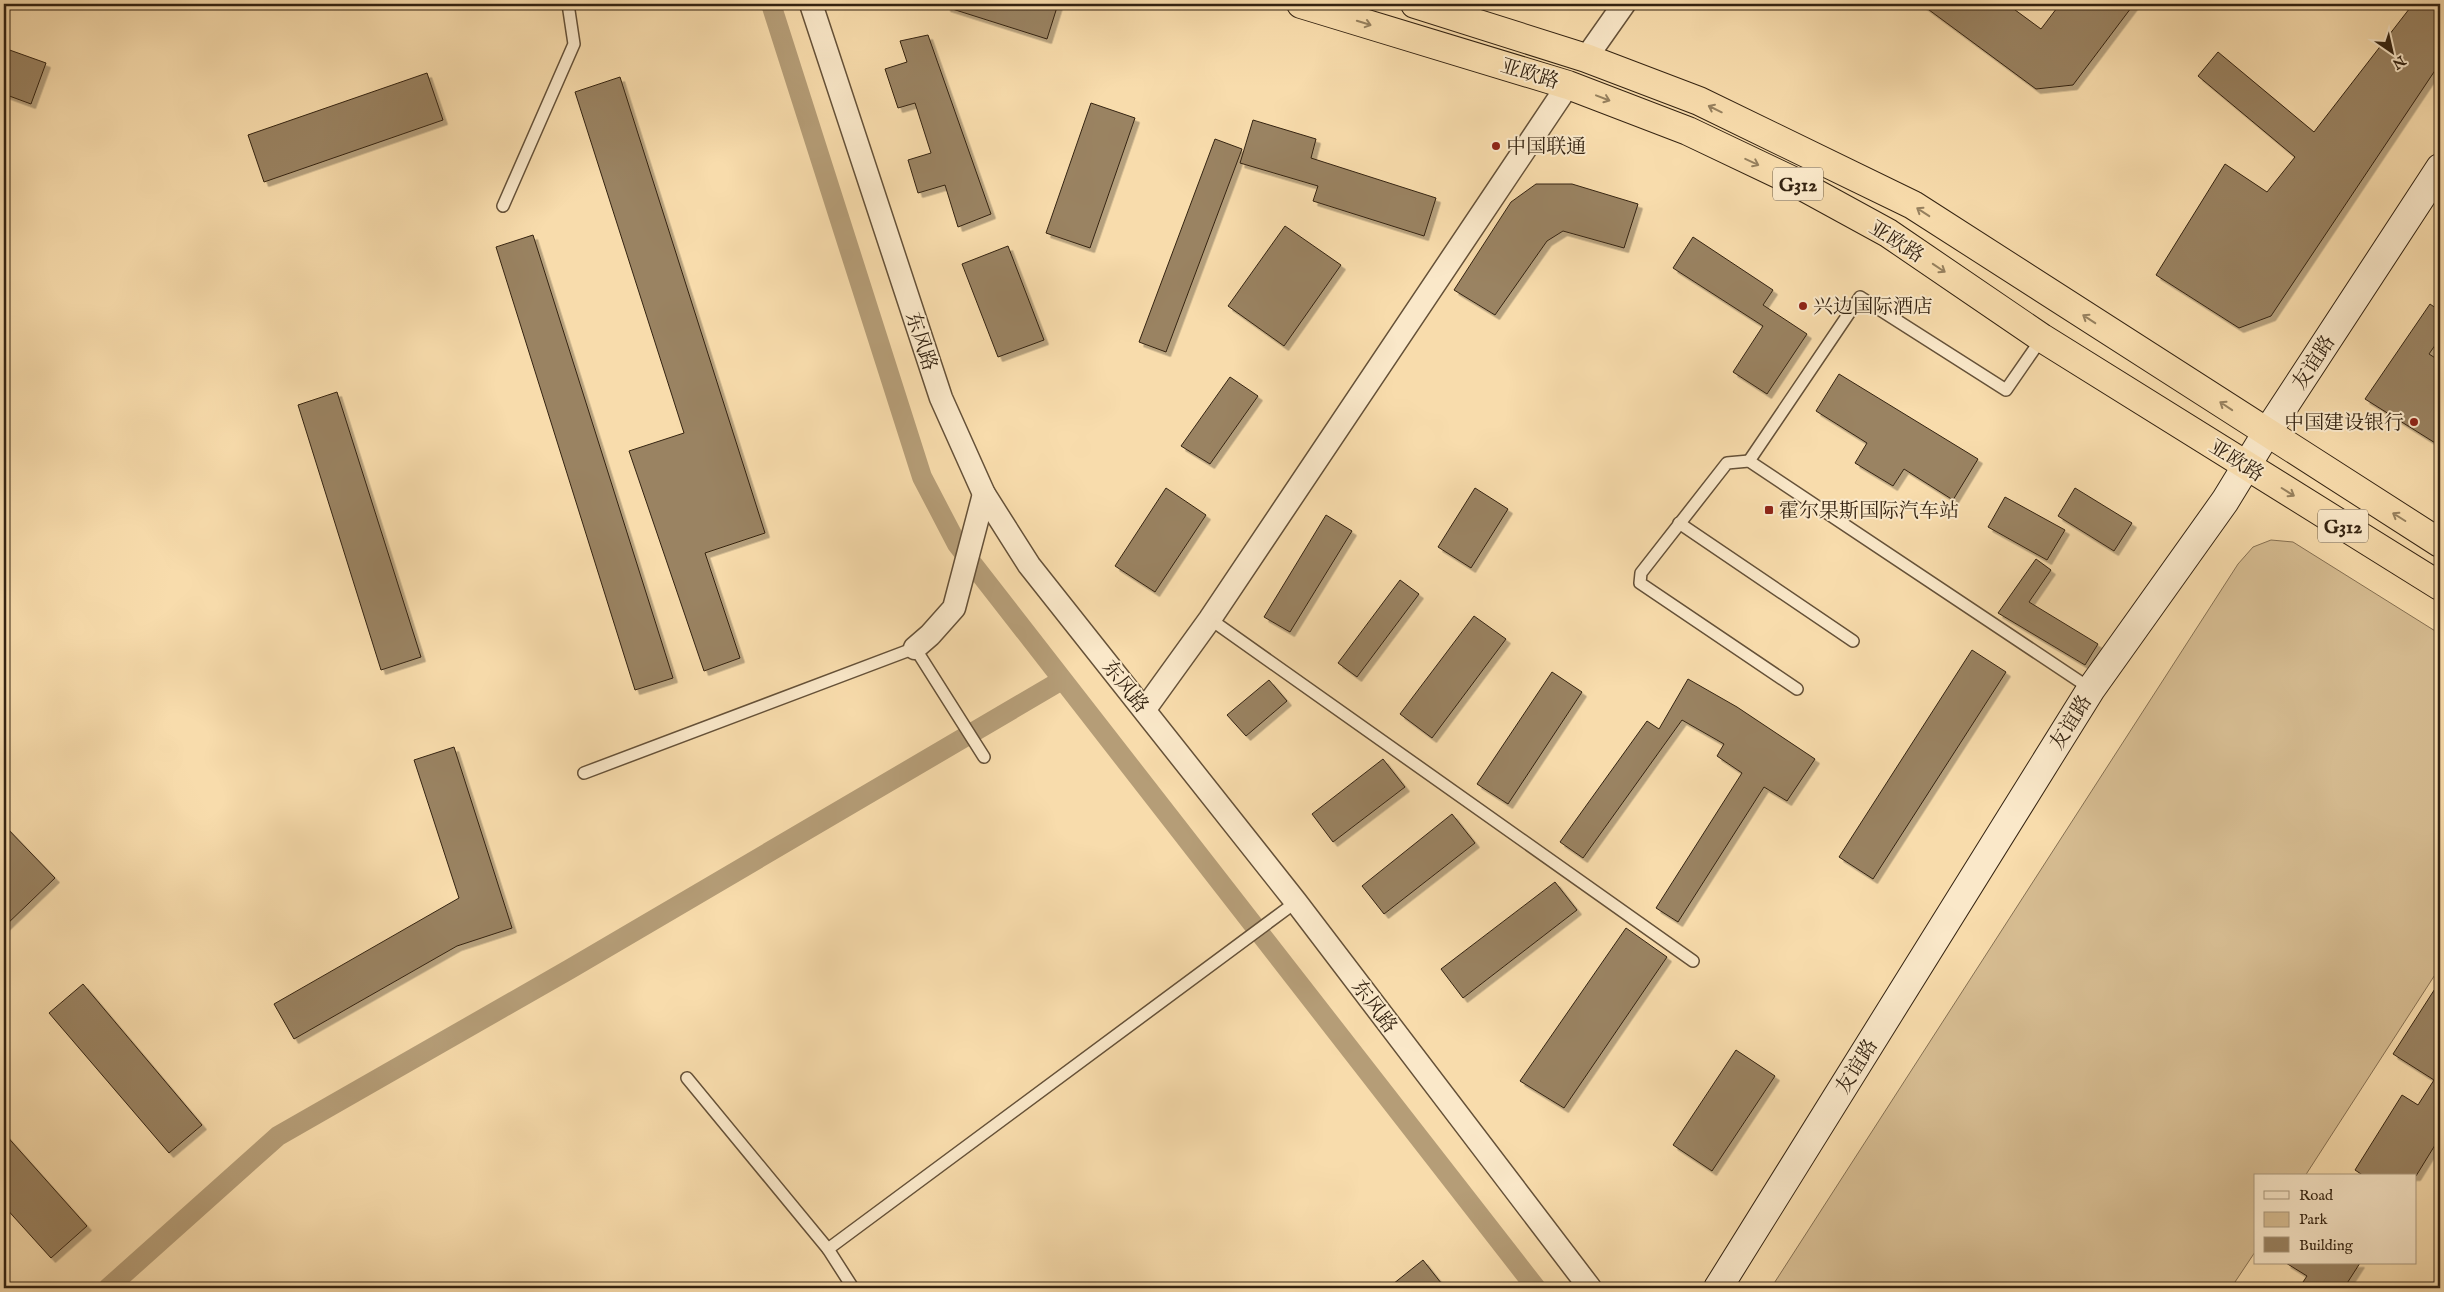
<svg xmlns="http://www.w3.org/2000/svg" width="2444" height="1292" font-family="'IM FELL English','Noto Serif SC',serif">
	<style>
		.green { fill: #d7bd92; stroke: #867052 }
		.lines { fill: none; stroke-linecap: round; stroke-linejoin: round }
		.canal { stroke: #b59d77; stroke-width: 20 }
		.building { fill: #9a8362; stroke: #342311; filter: url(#shadow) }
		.lane-casing { stroke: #655138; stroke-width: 14 }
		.street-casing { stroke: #655138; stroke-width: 25 }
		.secondary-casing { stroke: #342311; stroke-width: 30 }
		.highway-casing { stroke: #342311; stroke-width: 30 }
		.lane { stroke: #fae8c9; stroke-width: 11 }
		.street { stroke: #fae8c9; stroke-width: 22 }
		.secondary { stroke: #fae8c9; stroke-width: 28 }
		.highway { stroke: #f8dcac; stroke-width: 28 }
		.oneway { stroke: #96805e }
		.poi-dot { fill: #8f2418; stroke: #fae8c9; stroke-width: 2 }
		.labels { text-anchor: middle; stroke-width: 4; stroke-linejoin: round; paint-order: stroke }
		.shield { fill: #fae8c9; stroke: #6f5e48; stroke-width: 1 }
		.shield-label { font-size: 19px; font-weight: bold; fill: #342311 }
		.street-label { font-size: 20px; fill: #342311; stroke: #fae8c9 }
		.poi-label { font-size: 20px; fill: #342311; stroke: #fae8c9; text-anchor: start }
	</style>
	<defs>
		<filter id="shadow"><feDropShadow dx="4.5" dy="4.5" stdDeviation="0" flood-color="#0004"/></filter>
	</defs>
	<rect width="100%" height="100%" fill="#f8dcac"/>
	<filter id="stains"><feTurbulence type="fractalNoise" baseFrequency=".004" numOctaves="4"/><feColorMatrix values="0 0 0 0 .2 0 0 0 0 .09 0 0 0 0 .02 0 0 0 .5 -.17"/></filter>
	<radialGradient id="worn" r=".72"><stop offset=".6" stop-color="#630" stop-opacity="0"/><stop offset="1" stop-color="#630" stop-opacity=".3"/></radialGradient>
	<polygon class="green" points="2271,540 2293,542 2440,634 2440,967 2305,1176 2255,1176 2255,1252 2231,1288 1771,1288 2238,564 2253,547"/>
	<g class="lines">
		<g class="canal">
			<polyline points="771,4 922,477 957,544 1536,1288"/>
			<polyline points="108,1288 278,1136 570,969 1062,680"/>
		</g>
	</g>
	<g class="building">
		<polygon points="946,4 1058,4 1047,39 946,7"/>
		<polygon points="1921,4 2007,4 2041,29 2060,4 2134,4 2073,85 2036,89"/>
		<polygon points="2413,4 2440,4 2440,63 2271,316 2239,328 2156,275 2225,164 2267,192 2295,157 2198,76 2218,52 2314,132"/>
		<polygon points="928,35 991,214 958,227 945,185 918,193 908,160 931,153 915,103 898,108 885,69 907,62 900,41"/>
		<polygon points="4,48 46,63 31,104 4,94"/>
		<polygon points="427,73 443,120 264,182 248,135"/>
		<polygon points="620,77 765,533 705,553 740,658 704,671 629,451 684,433 575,92"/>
		<polygon points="1091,103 1135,118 1090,248 1046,233"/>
		<polygon points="1253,120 1316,139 1311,158 1436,198 1424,236 1313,201 1318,186 1240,163"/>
		<polygon points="1215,139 1242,149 1166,352 1139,342"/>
		<polygon points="1536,184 1572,184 1638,204 1624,248 1563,231 1547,241 1495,315 1454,290 1511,202"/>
		<polygon points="1285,226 1341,265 1284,346 1228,306"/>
		<polygon points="533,235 673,678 635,690 496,247"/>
		<polygon points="1693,237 1773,290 1763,305 1807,334 1767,394 1733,372 1763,326 1673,268"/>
		<polygon points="1008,246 1044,340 998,357 962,264"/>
		<polygon points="2430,304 2440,311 2440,338 2429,354 2440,361 2440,446 2365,399"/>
		<polygon points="1839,374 1978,459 1953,500 1904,469 1893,486 1855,463 1867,443 1816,411"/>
		<polygon points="1230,377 1258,396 1210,464 1181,446"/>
		<polygon points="337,392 421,657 381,670 298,405"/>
		<polygon points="1166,488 1206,515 1155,592 1115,566"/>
		<polygon points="1475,488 1508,509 1471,568 1438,547"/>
		<polygon points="2075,488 2132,523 2114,551 2058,516"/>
		<polygon points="2005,497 2065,530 2047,560 1988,527"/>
		<polygon points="1326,515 1352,531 1290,632 1264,617"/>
		<polygon points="2036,559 2051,570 2029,602 2098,644 2085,665 1998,613"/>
		<polygon points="1400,580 1419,594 1357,677 1338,663"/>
		<polygon points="1474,616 1506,639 1432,738 1400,714"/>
		<polygon points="1972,650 2006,672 1873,879 1839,857"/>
		<polygon points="1552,672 1582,692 1508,804 1477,784"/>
		<polygon points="1688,679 1737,707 1815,759 1787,801 1764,787 1678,922 1656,908 1742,773 1717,756 1724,744 1682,720 1583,858 1560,842 1647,721 1659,729"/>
		<polygon points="1269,680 1287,701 1246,736 1227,715"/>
		<polygon points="454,747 512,928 457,946 294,1039 274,1004 459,898 414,760"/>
		<polygon points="1383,759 1405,787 1333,842 1312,814"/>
		<polygon points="1452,814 1475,843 1384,914 1362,886"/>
		<polygon points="4,825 55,878 4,927"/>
		<polygon points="1555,882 1577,910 1463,998 1441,969"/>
		<polygon points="1626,928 1667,957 1564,1108 1520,1081"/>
		<polygon points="2440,981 2440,1137 2416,1176 2364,1176 2355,1170 2402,1095 2418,1105 2434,1080 2393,1054"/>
		<polygon points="83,984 202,1125 169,1153 49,1013"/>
		<polygon points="1736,1050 1775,1076 1712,1171 1673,1145"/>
		<polygon points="4,1133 87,1226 51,1258 4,1206"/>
		<polygon points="1423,1260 1445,1288 1388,1288"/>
		<polygon points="2286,1263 2360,1263 2344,1288 2299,1288 2307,1276"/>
	</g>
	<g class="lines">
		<defs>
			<g id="lane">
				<polyline points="503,206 574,44 568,4"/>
				<polyline points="1749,461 1860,297 2006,390 2042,338"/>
				<polyline points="1679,523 1853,641"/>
				<polyline points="1210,619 1693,961"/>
				<polyline points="1797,689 1640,583 1641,573 1727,463 1749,461 2091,689"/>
				<polyline points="584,773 915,648 984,757"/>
				<polyline points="687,1078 828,1249 853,1288"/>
				<polyline points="828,1249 1296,902"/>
			</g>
			<g id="street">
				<polyline points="811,4 941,398 984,494 1029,565 1296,902 1590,1288"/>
				<polyline points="1586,58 1624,4"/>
				<polyline points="915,648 930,635 954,608 984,494"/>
				<polyline points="1145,709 1210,619 1568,85"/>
			</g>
			<polyline id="secondary" points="1718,1288 2091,689 2225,501 2266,434 2440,168"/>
			<g id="highway">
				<polyline points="1301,4 1568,85 1688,131 1793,181 1888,233 2042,338 2440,586"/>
				<polyline points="1415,4 1586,58 1699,101 1913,205 2440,543"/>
			</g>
		</defs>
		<use href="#lane" class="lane-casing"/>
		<use href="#street" class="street-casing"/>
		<use href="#secondary" class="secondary-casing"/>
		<use href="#highway" class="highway-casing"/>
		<use href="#lane" class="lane"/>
		<use href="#street" class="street"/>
		<use href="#secondary" class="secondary"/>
		<use href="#highway" class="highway"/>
	</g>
	<defs><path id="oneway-shaft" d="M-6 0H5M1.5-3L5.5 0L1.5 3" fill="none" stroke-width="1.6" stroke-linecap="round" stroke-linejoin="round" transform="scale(1.25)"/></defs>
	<g class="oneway">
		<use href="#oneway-shaft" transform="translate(1364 23) rotate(17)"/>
		<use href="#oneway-shaft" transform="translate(1603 98) rotate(21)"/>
		<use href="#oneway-shaft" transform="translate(1715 109) rotate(-154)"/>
		<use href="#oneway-shaft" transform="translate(1752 162) rotate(25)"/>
		<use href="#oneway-shaft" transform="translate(1923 212) rotate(-147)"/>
		<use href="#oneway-shaft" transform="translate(1939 268) rotate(34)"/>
		<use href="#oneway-shaft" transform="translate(2089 319) rotate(-147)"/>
		<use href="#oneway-shaft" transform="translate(2226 406) rotate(-146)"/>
		<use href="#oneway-shaft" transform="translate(2288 492) rotate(32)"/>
		<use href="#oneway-shaft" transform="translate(2399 517) rotate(-148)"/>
	</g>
	<g class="poi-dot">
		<circle cx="1496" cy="146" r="5"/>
		<circle cx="1803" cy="306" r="5"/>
		<circle cx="2414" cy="422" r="5"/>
		<rect x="1764" y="505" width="10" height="10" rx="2.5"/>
	</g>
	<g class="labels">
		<g class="shield">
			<rect x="1773" y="167.5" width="50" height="33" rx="4"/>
			<rect x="2318" y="509.5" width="50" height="33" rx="4"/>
		</g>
		<g class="shield-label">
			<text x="1798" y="191">G312</text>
			<text x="2343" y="533">G312</text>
		</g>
		<g class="street-label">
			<text transform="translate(1530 73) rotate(17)" y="7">亚欧路</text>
			<text transform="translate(1897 241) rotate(32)" y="7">亚欧路</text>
			<text transform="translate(922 341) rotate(72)" y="7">东风路</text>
			<text transform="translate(2313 362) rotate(-57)" y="7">友谊路</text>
			<text transform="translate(2237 460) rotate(32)" y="7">亚欧路</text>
			<text transform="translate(1126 686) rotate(51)" y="7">东风路</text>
			<text transform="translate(2070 722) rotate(-58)" y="7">友谊路</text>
			<text transform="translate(1375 1006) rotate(53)" y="7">东风路</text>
			<text transform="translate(1856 1066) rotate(-58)" y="7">友谊路</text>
		</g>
		<g class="poi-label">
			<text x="1506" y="153">中国联通</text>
			<text x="1813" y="313">兴边国际酒店</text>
			<text x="2404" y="429" text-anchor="end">中国建设银行</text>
			<text x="1779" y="517">霍尔果斯国际汽车站</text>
		</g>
	</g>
	<rect width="2444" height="1292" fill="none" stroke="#f8dcac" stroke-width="20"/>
	<rect x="5" y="5" width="2434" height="1282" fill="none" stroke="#342311" stroke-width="2.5"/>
	<rect x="10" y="10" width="2424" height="1272" fill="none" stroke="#342311"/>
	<rect x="2254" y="1174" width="162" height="90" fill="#fae8c9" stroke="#ab997f"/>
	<rect x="2264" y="1191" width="25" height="8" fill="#fae8c9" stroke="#ab997f"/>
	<text x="2299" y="1200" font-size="15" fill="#342311">Road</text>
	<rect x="2264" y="1212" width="25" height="15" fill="#d7bd92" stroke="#ab997f"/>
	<text x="2299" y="1224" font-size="15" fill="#342311">Park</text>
	<rect x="2264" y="1237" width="25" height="15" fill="#9a8362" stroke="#ab997f"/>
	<text x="2299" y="1250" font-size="15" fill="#342311">Building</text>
	<g transform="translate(2392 52) rotate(146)" stroke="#fae8c9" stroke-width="4" paint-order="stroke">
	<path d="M0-4L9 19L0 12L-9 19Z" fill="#342311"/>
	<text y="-8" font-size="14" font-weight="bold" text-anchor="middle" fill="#342311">N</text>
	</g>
	<rect width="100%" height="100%" filter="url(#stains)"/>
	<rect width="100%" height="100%" fill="url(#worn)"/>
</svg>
